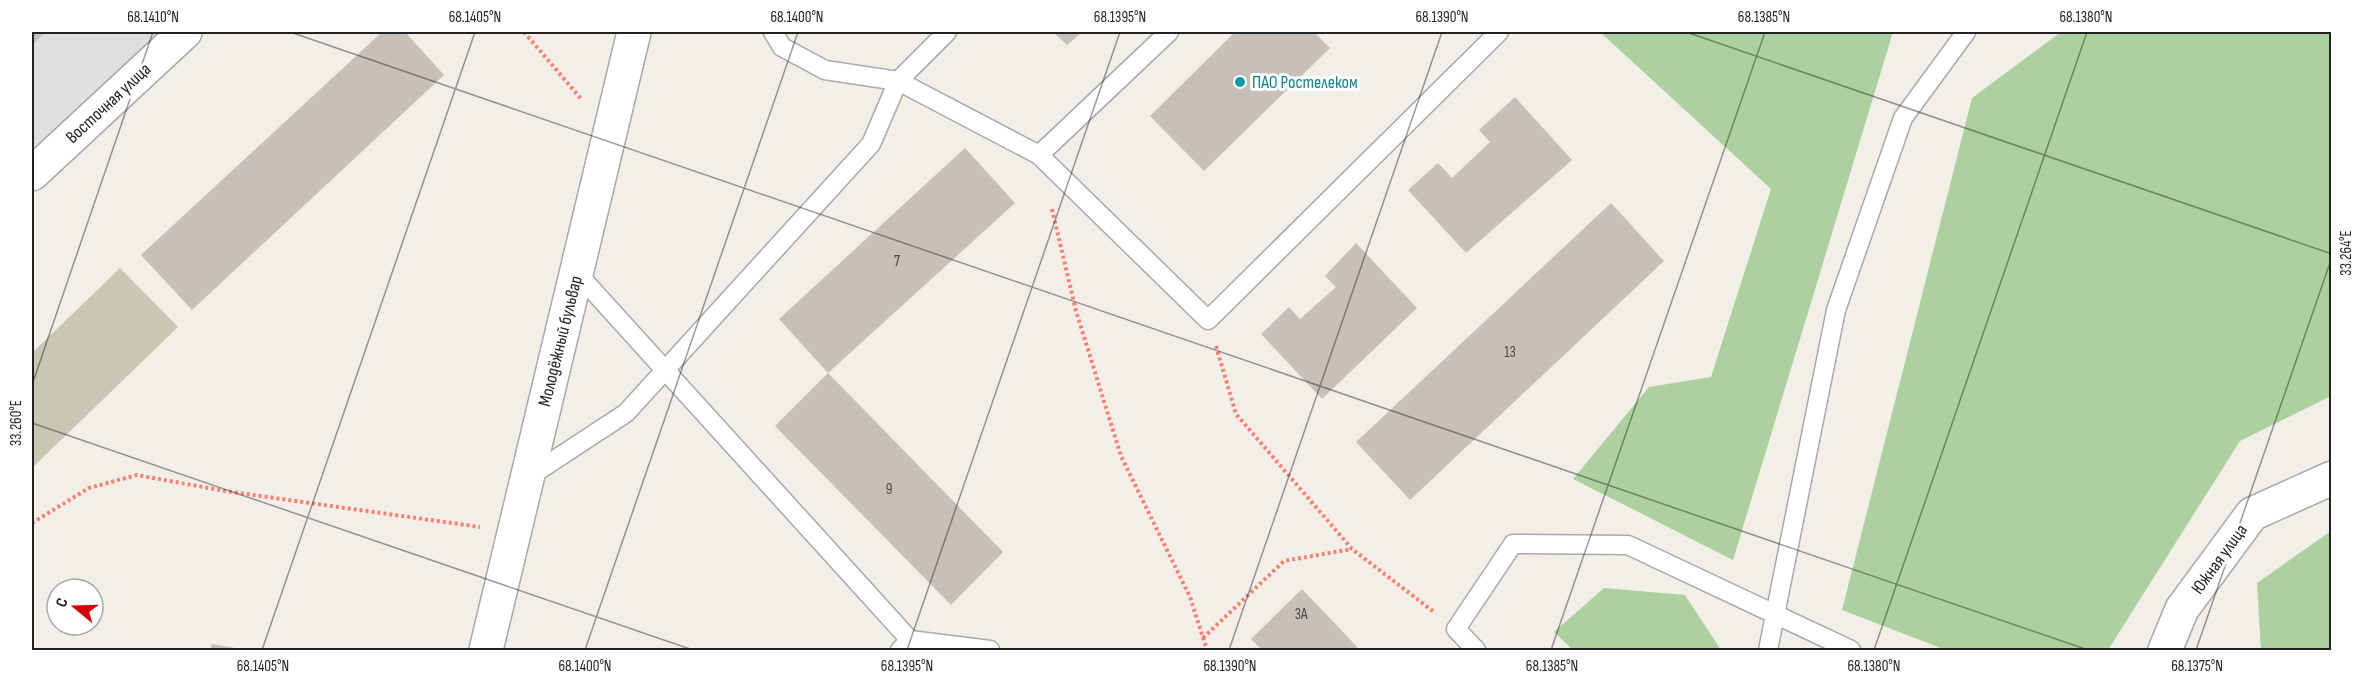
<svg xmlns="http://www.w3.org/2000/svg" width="2363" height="682" font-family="'Sofia Sans Condensed',sans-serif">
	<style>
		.residential { fill: #e0dfdf }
		.construction { fill: #c7c7b4 }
		.forest { fill: #add19e }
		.building { fill: #c7bfb8 }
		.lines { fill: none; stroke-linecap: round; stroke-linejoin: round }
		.service-casing { stroke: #a9a9a9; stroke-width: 21 }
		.minor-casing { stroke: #a9a9a9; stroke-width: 36 }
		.tertiary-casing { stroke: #a9a9a9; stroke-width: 36 }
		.path { stroke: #fa8072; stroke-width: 4; stroke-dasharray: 3 3; stroke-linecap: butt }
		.service { stroke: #fff; stroke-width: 18 }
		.minor { stroke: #fff; stroke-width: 33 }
		.tertiary { stroke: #fff; stroke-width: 33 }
		.ticks { fill: none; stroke: #222; stroke-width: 1.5; stroke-opacity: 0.45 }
		.culture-dot { fill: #0f9aa8; stroke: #fff; stroke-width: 2 }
		.labels { text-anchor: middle; stroke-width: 6; stroke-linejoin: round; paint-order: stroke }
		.number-label { font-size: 15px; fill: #4b4948 }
		.culture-label { font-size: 18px; fill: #0d838f; stroke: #fff; text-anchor: start }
		.street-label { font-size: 18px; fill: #222; stroke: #fff }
		.neatline { fill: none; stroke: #222; stroke-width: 2 }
		.ticks-label { font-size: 15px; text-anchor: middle; fill: #222 }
	</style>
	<rect width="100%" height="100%" fill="#f2efe9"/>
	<polygon class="residential" points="32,32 180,32 32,158"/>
	<polygon class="construction" points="120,268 178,327 32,468 32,353"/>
	<g class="forest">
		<polygon points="1600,32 1893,32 1733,560 1573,479 1649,387 1711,377 1771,189"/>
		<polygon points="2061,32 2331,32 2331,396 2240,441 2108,650 1946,650 1842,610 1972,98"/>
		<polygon points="2331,531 2331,650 2261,650 2257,583"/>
		<polygon points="1604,588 1685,595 1721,650 1573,650 1554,632"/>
	</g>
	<g class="building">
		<polygon points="32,32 46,32 34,43 32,40"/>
		<polygon points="382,32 405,32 444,75 192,310 141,255"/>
		<polygon points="1053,32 1082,32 1067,45"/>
		<polygon points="1235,32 1314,32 1330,48 1204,171 1150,116"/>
		<polygon points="1515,97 1572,160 1466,253 1408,190 1438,163 1452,178 1490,142 1479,130"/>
		<polygon points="965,148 1015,203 828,373 779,319"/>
		<polygon points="1611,203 1664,261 1410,500 1356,442"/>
		<polygon points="1356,243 1417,308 1322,399 1261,334 1289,307 1300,319 1336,287 1325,276"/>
		<polygon points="828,373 1003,552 951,605 775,426"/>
		<polygon points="1302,589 1360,650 1262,650 1251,639"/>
		<polygon points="212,644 241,649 241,650 210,650"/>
	</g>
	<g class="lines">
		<defs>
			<g id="service">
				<polyline points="773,32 782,47 825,70 898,81 1039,155 1208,320 1499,32"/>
				<polyline points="1039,155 1169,32"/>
				<polyline points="577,273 910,640"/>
				<polyline points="527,478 626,413 871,144 898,81 947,32"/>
				<polyline points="900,650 910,640 990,650"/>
				<polyline points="1476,650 1456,629 1513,544 1628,545 1851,650"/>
				<polyline points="1768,650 1836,310 1903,118 1966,32"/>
			</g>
			<g id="minor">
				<polyline points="32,174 185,32"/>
				<polyline points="486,650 634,32"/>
			</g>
			<polyline id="tertiary" points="2165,650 2182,609 2252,514 2332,478"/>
		</defs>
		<use href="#service" class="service-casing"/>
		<use href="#minor" class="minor-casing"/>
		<use href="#tertiary" class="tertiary-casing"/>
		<g class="path">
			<polyline points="524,32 582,100"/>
			<polyline points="1052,209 1076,311 1121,456 1190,597 1207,650"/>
			<polyline points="1216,346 1236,414 1352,549 1434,612"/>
			<polyline points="32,523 89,488 137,475 225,491 480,527"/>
			<polyline points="1203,638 1284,561 1352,549"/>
		</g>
		<use href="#service" class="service"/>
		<use href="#minor" class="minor"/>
		<use href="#tertiary" class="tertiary"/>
	</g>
	<path class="ticks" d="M 290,32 L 2088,650M 1686,32 L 2332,254M 32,385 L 153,32M 32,423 L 693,650M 262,650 L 475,32M 585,650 L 798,32M 907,650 L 1120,32M 1229,650 L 1442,32M 1551,650 L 1765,32M 1874,650 L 2087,32M 2196,650 L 2332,257"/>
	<circle class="culture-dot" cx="1240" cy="82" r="6"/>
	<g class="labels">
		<g class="number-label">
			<text x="897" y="266">7</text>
			<text x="1510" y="357">13</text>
			<text x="889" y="494">9</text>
			<text x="1301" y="619">3А</text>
		</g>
		<g class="culture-label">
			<text x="1252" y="88">ПАО Ростелеком</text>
		</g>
		<g class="street-label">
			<text transform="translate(108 103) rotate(-43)" y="6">Восточная улица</text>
			<text transform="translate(560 341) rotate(-76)" y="6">Молодёжный бульвар</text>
			<text transform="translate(2219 559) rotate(-54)" y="6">Южная улица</text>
		</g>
	</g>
	<rect width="2363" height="682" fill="none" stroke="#ffffff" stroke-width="66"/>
	<g transform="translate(75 607) rotate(289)"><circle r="28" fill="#ffffff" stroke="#a7a7a7" stroke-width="1.5"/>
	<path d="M0-4.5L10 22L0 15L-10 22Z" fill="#d40000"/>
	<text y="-9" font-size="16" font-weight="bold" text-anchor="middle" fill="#222222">С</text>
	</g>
	<rect x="33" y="33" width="2297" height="616" class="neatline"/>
	<g class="ticks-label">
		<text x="153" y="22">68.1410°N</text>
		<text x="475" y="22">68.1405°N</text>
		<text x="797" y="22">68.1400°N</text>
		<text x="1120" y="22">68.1395°N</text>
		<text x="1442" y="22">68.1390°N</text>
		<text x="1764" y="22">68.1385°N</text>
		<text x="2086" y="22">68.1380°N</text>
		<text transform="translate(2346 253) rotate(-90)" y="5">33.264°E</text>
		<text transform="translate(16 423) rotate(-90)" y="5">33.260°E</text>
		<text x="263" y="671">68.1405°N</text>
		<text x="585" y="671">68.1400°N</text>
		<text x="907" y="671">68.1395°N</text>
		<text x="1230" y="671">68.1390°N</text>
		<text x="1552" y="671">68.1385°N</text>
		<text x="1874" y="671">68.1380°N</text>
		<text x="2197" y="671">68.1375°N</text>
	</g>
</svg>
